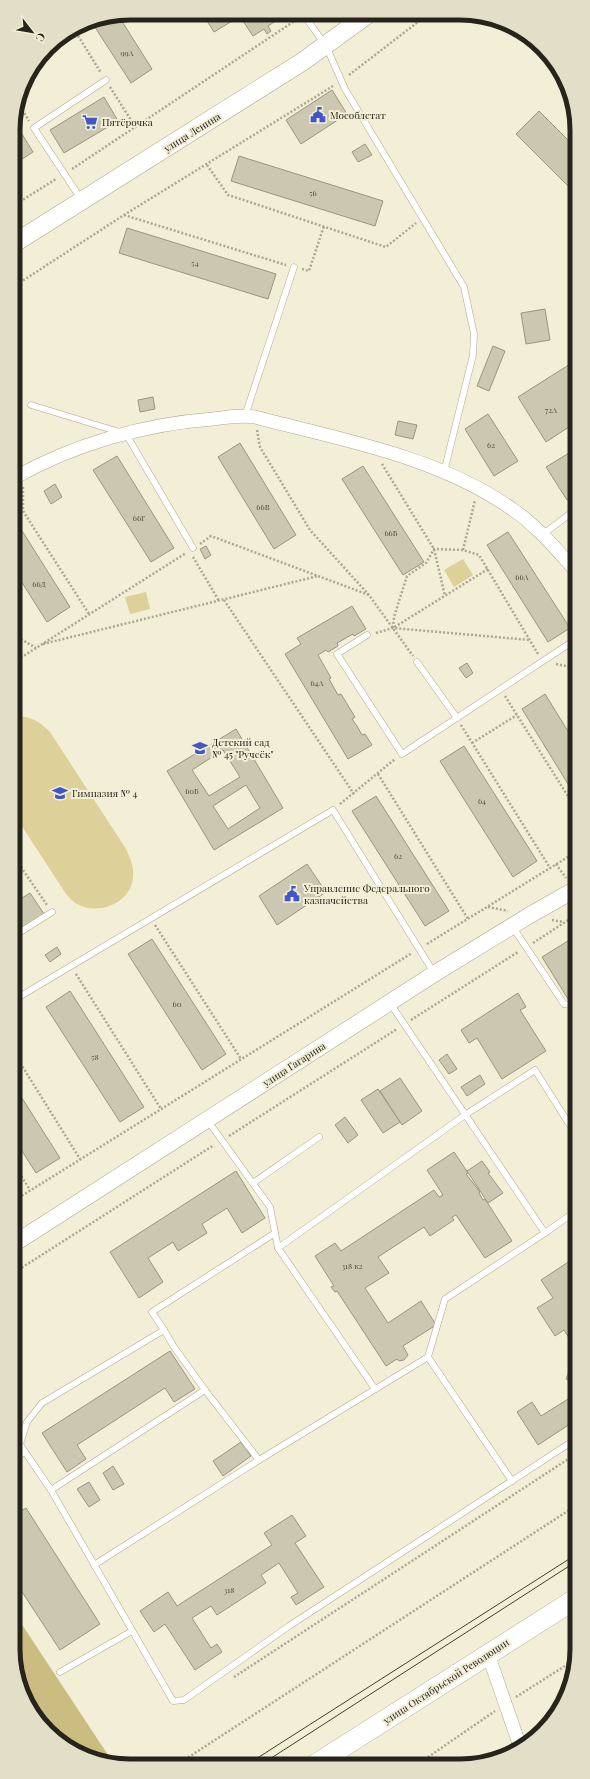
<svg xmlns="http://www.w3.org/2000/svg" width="590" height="1779" font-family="'Playfair Display',serif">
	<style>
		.green { fill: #ddd098 }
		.forest { fill: #cbbd81 }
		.building { fill: #ccc7b0; stroke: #9a957f; fill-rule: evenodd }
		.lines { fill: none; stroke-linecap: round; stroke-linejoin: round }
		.service-casing { stroke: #ada891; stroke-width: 7 }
		.minor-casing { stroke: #ada891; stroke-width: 14 }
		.tertiary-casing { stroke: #ada891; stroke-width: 17 }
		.secondary-casing { stroke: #ada891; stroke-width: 19 }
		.primary-casing { stroke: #ada891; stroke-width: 21 }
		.path { stroke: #aba794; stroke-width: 2.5; stroke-dasharray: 2 2; stroke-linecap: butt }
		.service { stroke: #fff; stroke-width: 6 }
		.minor { stroke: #fff; stroke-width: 13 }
		.tertiary { stroke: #fff; stroke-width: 16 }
		.secondary { stroke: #fff; stroke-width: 18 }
		.primary { stroke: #fff; stroke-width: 20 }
		.tram { stroke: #424035; stroke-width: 1 }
		.labels { text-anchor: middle; stroke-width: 4; stroke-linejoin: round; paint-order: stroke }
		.number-label { font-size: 8px; fill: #504d40 }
		.poi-label { font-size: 10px; fill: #26241b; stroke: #f3eed6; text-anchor: start }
		.street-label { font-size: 10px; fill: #26241b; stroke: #f3eed6 }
		.rim { fill: none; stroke: #26241b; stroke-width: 5 }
	</style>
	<rect width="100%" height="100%" fill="#f3eed6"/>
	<g class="green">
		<polygon points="463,559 473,575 454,587 444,570"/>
		<polygon points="146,592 150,609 130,614 125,597"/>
		<path d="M 14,716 C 31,716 39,721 50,732 L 126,849 C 130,858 134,866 133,876 C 132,903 99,916 77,904 C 73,902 69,897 66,894 L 14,814 Z"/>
	</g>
	<polygon class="forest" points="15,1614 114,1764 107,1764 47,1732 15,1672"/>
	<g class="building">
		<polygon points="202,13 234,14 237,18 214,32"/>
		<polygon points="241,14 284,14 285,15 268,26 271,31 267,34 264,29 253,36 239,15"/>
		<polygon points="118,15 152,69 131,83 91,21"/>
		<polygon points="332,90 347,114 301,144 286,120"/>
		<polygon points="104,97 118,121 64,153 50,130"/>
		<polygon points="539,111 575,147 575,193 516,134"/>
		<polygon points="14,121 33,152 13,165 13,122"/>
		<polygon points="365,144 372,155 358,162 352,152"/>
		<polygon points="239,156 383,201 375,226 231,181"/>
		<polygon points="127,228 276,274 268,299 119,253"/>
		<polygon points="545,309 550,340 526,344 521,313"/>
		<polygon points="493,346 505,351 489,391 477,386"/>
		<polygon points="575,361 575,423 546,442 518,397"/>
		<polygon points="153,397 155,409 140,412 138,400"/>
		<polygon points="488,414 518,461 494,476 465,429"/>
		<polygon points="398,421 417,425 413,439 395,435"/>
		<polygon points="240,443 296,535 274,549 218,457"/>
		<polygon points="569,453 575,462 569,466 575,475 575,495 567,500 546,467"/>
		<polygon points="117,456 174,548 151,562 93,470"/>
		<polygon points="363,466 424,562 403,575 342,479"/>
		<polygon points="55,484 62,497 51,504 44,491"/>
		<polygon points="14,518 70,607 47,622 14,570"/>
		<polygon points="508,532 570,628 548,642 487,545"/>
		<polygon points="206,546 211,555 205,559 200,549"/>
		<polygon points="352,606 366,629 354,636 353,634 337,643 338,646 328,652 326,650 318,655 331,678 329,679 338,695 341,694 355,717 352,719 357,726 362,735 365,734 372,745 348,759 285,654 301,644 297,638"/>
		<polygon points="467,663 473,673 466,678 459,668"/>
		<polygon points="545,694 576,744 576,797 522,709"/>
		<path d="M 236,729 L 283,808 L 214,850 L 167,771 ZM 223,750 L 240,777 L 209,796 L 192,770 ZM 246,785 L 260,808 L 228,829 L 213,806 Z"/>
		<polygon points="464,746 537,861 513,877 440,761"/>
		<polygon points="376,796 449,911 425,926 352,811"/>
		<polygon points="307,864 326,892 277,925 259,896"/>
		<polygon points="30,893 44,914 14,933 14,903"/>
		<polygon points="576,936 576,994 568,999 542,957"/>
		<polygon points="152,939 226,1054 202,1070 128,954"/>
		<polygon points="57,947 61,954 50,962 45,955"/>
		<polygon points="70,991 144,1107 120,1122 46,1007"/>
		<polygon points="518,993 526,1007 520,1010 546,1051 502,1079 477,1038 469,1043 461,1030"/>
		<polygon points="447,1054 457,1069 449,1074 439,1060"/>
		<polygon points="480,1075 485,1084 467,1096 461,1087"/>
		<polygon points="400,1078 422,1111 402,1125 380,1091"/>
		<polygon points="15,1087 60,1158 36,1173 15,1140"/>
		<polygon points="378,1089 400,1122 383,1133 361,1100"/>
		<polygon points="345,1117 358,1135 348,1143 335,1125"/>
		<polygon points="454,1152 468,1173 466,1174 480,1192 479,1193 483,1200 485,1199 512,1241 485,1258 456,1215 452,1217 454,1220 430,1236 424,1227 378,1257 389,1273 365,1288 388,1323 421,1301 436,1325 403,1346 408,1355 404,1360 399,1361 397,1359 386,1366 337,1291 335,1292 331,1287 334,1286 315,1256 335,1243 341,1251 434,1190 439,1197 443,1195 427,1170"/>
		<polygon points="482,1161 490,1172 488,1173 503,1193 488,1203 467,1171"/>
		<polygon points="236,1171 265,1218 242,1233 227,1208 202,1224 207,1233 178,1251 173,1242 148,1258 163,1282 139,1298 110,1252"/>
		<polygon points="576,1257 576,1295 570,1299 576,1308 576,1349 564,1330 555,1336 537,1308 553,1298 541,1280"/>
		<polygon points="170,1351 195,1389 174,1402 165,1388 77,1445 86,1459 67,1472 42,1433"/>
		<polygon points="576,1368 576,1391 570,1381 566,1379 570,1369 573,1371"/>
		<polygon points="576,1394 576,1420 538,1445 517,1412 532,1402 541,1416"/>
		<polygon points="241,1442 251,1456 223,1476 213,1461"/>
		<polygon points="113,1466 124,1484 113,1490 103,1473"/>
		<polygon points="89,1482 100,1500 89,1507 77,1489"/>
		<polygon points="26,1508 100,1624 60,1650 15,1581 15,1515"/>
		<polygon points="292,1515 306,1536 295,1543 324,1587 296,1605 291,1597 298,1593 279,1563 261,1575 266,1583 217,1615 211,1606 192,1618 211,1648 217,1644 222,1652 195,1670 165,1624 154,1632 140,1611 168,1592 177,1606 272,1545 264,1533"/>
	</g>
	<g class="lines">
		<defs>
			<g id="service">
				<polyline points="303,14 326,46 345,89 464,287 474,334 473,355 444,472"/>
				<polyline points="81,199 34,128 106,80"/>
				<polyline points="31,405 126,434 193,548"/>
				<polyline points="245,416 294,267"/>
				<polyline points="542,535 575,510"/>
				<polyline points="367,635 337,654 402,754 575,640"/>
				<polyline points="417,662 457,718"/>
				<polyline points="512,926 564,1004 576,1006"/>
				<polyline points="14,936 52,912"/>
				<polyline points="14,1000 333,810 434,973"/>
				<polyline points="390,1003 545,1233 445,1299 428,1357 512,1481"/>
				<polyline points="574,1070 576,1073"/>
				<polyline points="208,1121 270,1207 278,1248 375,1389"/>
				<polyline points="253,1183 319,1137"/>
				<polyline points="545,1233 576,1211"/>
				<polyline points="278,1248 465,1115 535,1070 576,1135"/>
				<polyline points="205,1390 259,1460"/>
				<polyline points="25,1452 20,1444 27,1422 42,1403 164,1330 152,1312 275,1233"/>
				<polyline points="15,1458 25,1452 51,1490 173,1701 184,1700 289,1626 576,1439"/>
				<polyline points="51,1490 205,1390 174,1347 164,1330"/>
				<polyline points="94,1565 259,1460 428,1357"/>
				<polyline points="60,1672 132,1631"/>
			</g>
			<g id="minor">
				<path d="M 14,478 C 74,444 145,424 213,419 C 227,417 241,415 255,417 C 342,440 437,456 512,509 C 536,525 556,549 575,570"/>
				<polyline points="488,1654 521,1749"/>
			</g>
			<polyline id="tertiary" points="15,1243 434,974 530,915 576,889"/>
			<polyline id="secondary" points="13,244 302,62 367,15"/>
			<polyline id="primary" points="316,1764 577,1598"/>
		</defs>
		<use href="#service" class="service-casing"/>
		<use href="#minor" class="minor-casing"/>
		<use href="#tertiary" class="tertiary-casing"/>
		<use href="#secondary" class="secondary-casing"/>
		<use href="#primary" class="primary-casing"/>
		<g class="path">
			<polyline points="74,29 101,73"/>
			<polyline points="349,75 427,15"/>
			<polyline points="110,87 136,128"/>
			<polyline points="18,103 29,121"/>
			<polyline points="207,165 228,195 386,247 416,223"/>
			<polyline points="72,169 296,20"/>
			<polyline points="13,206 56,179"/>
			<polyline points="124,215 286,265"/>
			<polyline points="302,269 309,271 324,226"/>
			<polyline points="13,287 124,215 333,86"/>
			<polyline points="257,430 260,447 310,530 369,595 413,656"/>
			<polyline points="382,464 434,549 445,596"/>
			<polyline points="23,487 23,511 89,614"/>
			<polyline points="200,544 211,536 369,595"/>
			<polyline points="463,550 475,500"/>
			<polyline points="193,557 219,601"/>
			<polyline points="488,569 393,628 394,617 407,576 426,563 434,549 463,550 479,555 538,654"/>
			<polyline points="224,600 354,794"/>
			<polyline points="376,633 393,628 530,640"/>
			<polyline points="14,635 36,648"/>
			<polyline points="43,644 318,576"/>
			<polyline points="14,662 186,553"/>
			<polyline points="556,664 575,668"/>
			<polyline points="505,696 576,809"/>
			<polyline points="461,725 550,868"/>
			<polyline points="472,743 517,715"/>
			<polyline points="378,774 468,919"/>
			<polyline points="340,804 395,759"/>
			<polyline points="14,857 47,905"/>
			<polyline points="556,864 566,878"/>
			<polyline points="488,907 508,911"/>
			<polyline points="552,920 564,922"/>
			<polyline points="155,925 241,1059"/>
			<polyline points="533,943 576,915"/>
			<polyline points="427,944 576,852"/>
			<polyline points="76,974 161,1109"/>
			<polyline points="411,1020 518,952"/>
			<polyline points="14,1053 80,1159"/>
			<polyline points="229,1136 397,1029"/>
			<polyline points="15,1166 30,1190"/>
			<polyline points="15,1200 412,953"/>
			<polyline points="15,1272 214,1145"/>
			<polyline points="234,1677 576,1454"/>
			<polyline points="516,1697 576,1659"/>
			<polyline points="178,1764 577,1505"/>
			<polyline points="418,1764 495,1711"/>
		</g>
		<use href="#service" class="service"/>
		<use href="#minor" class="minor"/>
		<use href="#tertiary" class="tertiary"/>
		<use href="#secondary" class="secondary"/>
		<use href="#primary" class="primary"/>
		<g class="tram">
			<polyline points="248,1764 577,1554"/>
			<polyline points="262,1764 577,1561"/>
		</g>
	</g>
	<defs>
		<symbol id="civic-bare" viewBox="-9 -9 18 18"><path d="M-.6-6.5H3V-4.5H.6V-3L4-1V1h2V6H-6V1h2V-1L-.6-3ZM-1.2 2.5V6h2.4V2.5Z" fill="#3f57ca" stroke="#f3eed6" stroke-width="2.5" paint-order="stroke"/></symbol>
		<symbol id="supermarket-bare" viewBox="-9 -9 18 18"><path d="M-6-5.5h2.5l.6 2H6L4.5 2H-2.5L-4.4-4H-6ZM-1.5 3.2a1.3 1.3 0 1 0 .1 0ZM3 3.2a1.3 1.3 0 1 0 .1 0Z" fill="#3f57ca" stroke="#f3eed6" stroke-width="2.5" paint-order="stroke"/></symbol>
		<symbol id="school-bare" viewBox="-9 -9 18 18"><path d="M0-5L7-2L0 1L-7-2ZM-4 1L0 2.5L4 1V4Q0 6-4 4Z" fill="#3f57ca" stroke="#f3eed6" stroke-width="2.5" paint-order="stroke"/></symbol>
	</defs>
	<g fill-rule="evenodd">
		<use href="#civic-bare" x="307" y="104" width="22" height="22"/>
		<use href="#supermarket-bare" x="79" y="111" width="22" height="22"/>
		<use href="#school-bare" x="189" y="737" width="22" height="22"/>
		<use href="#school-bare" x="49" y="782" width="22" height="22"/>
		<use href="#civic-bare" x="281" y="883" width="22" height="22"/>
	</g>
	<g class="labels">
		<g class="number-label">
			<text x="127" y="56">99А</text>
			<text x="313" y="196">56</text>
			<text x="195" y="266">54</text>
			<text x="551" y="413">72А</text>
			<text x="491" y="448">62</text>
			<text x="263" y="510">66В</text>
			<text x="139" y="521">66Г</text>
			<text x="391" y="536">66Б</text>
			<text x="522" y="580">66А</text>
			<text x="39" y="587">66Д</text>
			<text x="317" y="686">64А</text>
			<text x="192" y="794">60Б</text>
			<text x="482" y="804">64</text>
			<text x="398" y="859">62</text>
			<text x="177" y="1007">60</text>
			<text x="95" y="1060">58</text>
			<text x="352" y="1269">318 к2</text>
			<text x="229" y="1593">318</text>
		</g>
		<g class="poi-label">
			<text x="330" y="119">Мособлстат</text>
			<text x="102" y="126">Пятёрочка</text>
			<text x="212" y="746">Детский сад<tspan x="212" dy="12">№ 45 "Ручеёк"</tspan></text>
			<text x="72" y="797">Гимназия № 4</text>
			<text x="304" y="892">Управление Федерального<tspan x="304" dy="12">казначейства</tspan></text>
		</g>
		<g class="street-label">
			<text transform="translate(192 132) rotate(-32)" y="4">улица Ленина</text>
			<text transform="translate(294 1064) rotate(-33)" y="4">улица Гагарина</text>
			<text transform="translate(446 1681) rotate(-33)" y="4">улица Октябрьской Революции</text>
		</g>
	</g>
	<path d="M0 0H590V1779H0ZM130 20H460A110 110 0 0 1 570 130V1649A110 110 0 0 1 460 1759H130A110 110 0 0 1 20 1649V130A110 110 0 0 1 130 20Z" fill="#e3dec7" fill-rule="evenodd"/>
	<path class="rim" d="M130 20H460A110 110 0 0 1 570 130V1649A110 110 0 0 1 460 1759H130A110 110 0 0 1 20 1649V130A110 110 0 0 1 130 20Z"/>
	<g transform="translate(32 32) rotate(121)" stroke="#f3eed6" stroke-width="3" paint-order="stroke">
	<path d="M0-3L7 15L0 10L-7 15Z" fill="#26241b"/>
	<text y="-6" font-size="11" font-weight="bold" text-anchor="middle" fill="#26241b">С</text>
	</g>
</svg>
